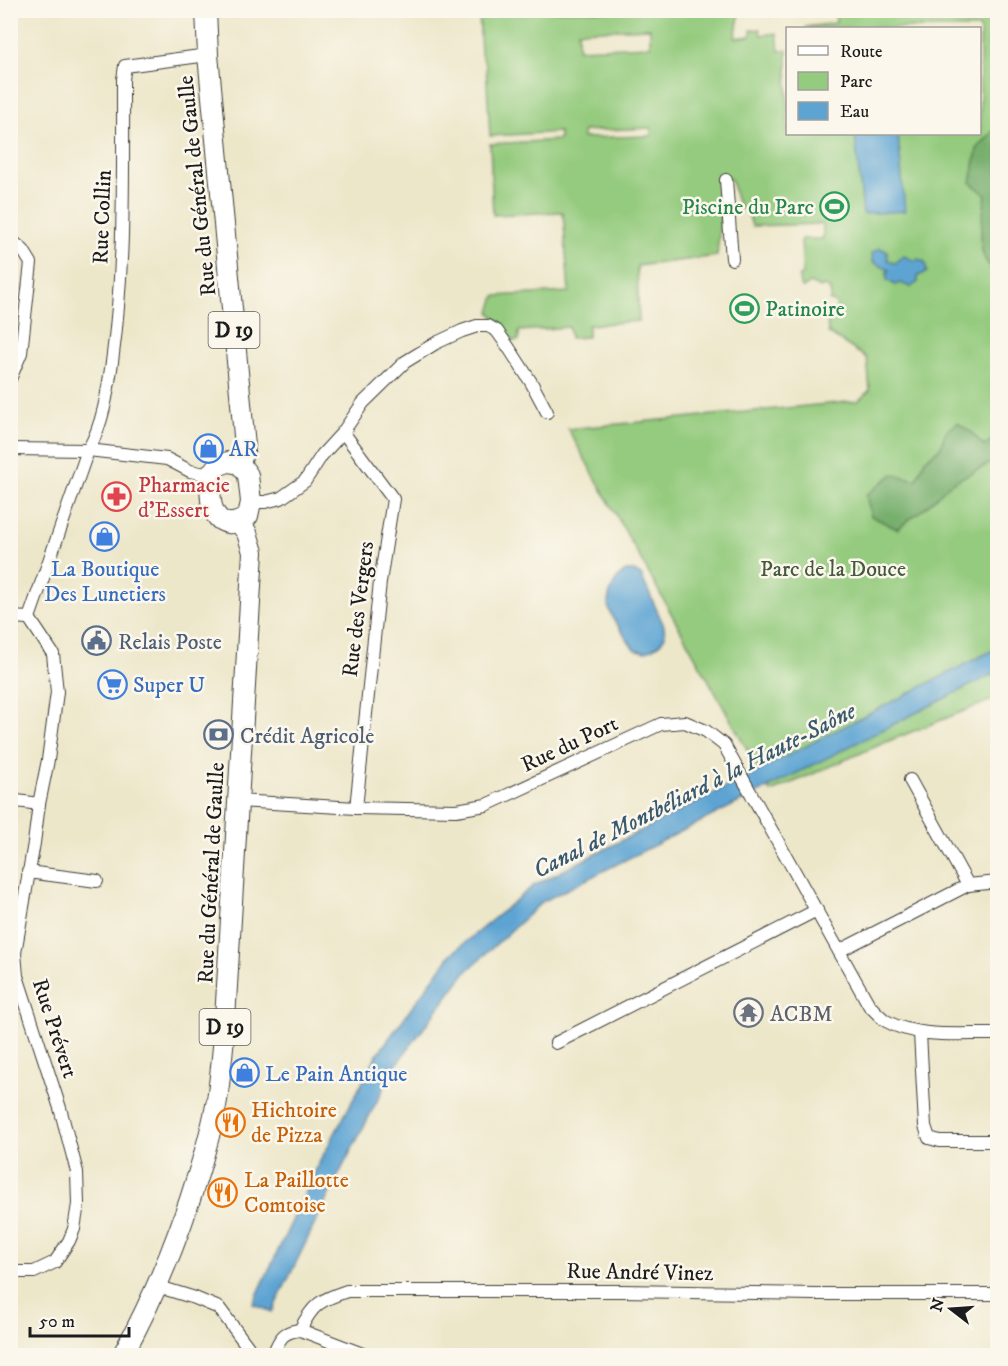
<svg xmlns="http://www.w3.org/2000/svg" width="1008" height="1366" font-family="'IM FELL DW Pica',serif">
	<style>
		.green { fill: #94cb7e; stroke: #58744d; stroke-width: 1.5; fill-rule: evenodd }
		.forest { fill: #77af6d; stroke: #4a6644; stroke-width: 1.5 }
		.water { fill: #5da4d3; stroke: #3c6078; stroke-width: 1.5 }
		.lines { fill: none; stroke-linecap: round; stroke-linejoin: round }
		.street-casing { stroke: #3b3a36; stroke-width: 14 }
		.primary-casing { stroke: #3b3a36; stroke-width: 22 }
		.street { stroke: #fff; stroke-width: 12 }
		.primary { stroke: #fff; stroke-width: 20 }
		.labels { text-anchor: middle; stroke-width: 5; stroke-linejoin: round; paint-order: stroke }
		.shield { fill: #fbf7ec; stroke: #5f5e5a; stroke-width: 1.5 }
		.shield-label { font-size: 21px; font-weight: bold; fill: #1c1c1c }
		.street-label { font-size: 22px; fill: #1c1c1c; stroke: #fbf7ec }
		.leisure-label { font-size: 22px; fill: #27864d; stroke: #fbf7ec; text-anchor: end }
		.shop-label { font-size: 22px; fill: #366cbe; stroke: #fbf7ec; text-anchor: start }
		.health-label { font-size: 22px; fill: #be3a42; stroke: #fbf7ec; text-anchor: start }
		.park-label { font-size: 22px; fill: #46593e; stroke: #fbf7ec }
		.service-label { font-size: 22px; fill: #4e5e75; stroke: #fbf7ec; text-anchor: start }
		.worship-label { font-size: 22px; fill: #5b616d; stroke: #fbf7ec; text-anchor: start }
		.food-label { font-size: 22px; fill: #c56008; stroke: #fbf7ec; text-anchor: start }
		.water-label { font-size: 24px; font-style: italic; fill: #39596e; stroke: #fbf7ec }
	</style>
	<rect width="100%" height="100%" fill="#fbf7ec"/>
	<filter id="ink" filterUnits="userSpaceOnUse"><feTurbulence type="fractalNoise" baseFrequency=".0167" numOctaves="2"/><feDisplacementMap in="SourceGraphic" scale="12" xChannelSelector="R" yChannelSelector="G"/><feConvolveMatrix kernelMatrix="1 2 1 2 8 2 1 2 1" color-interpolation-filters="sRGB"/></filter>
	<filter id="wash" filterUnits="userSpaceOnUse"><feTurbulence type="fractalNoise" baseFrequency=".008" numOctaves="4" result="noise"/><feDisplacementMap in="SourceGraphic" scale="24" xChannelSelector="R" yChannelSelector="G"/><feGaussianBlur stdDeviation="1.35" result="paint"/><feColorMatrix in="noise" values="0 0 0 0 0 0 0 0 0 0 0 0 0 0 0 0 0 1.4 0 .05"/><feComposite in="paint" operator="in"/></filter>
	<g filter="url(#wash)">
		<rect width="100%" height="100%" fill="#ede7ca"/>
		<path class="green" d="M 479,11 L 740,11 L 735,38 L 751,36 L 751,30 L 760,29 L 761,35 L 777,33 L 779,51 L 787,50 L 788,134 L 980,134 L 980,28 L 806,28 L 806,27 L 836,23 L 835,11 L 997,11 L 997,698 L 891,740 L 771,792 L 568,429 L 858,401 L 870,390 L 867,358 L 828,333 L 827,314 L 830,316 L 837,311 L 836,303 L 829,300 L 831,298 L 830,290 L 824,286 L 820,288 L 810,283 L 803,288 L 800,286 L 799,276 L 803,273 L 801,239 L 823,239 L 823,224 L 752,226 L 748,213 L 739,207 L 735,196 L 731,179 L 719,182 L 721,211 L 717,256 L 637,266 L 639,321 L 588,325 L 588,337 L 570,338 L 569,327 L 519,331 L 519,340 L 513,341 L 490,312 L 495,296 L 569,292 L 563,212 L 493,215 L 490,144 L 559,140 L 559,132 L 490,136 L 486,65 L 481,54 ZM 650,28 L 650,46 L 578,49 L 578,31 ZM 651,128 L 651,136 L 583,138 L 583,131 Z"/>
		<g class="forest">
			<path d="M 994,130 L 998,132 L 997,271 C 995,269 992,267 989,265 C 975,251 983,213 986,195 L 971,183 L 977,149 Z"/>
			<polygon points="958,423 971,432 984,446 997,436 997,460 951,483 926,507 897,529 871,516 866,495 893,474 916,480 925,460 940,448 946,431"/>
		</g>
		<g class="water">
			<polygon points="855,134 898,134 905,211 863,214"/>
			<polygon points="879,248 887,251 888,260 896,264 897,261 904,256 915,261 918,259 925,262 927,272 918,276 918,282 911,287 900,283 895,285 887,280 887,272 889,270 873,262 872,253"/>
			<path d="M 626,571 L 634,571 L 641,575 L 664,626 L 665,636 L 659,645 L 645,652 L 634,649 C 626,637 616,625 610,612 C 604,599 614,578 626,571 Z"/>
			<polygon points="997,648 997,672 542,902 465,973 396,1065 339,1174 272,1312 253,1304 319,1163 377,1055 451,954 533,886"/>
		</g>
	</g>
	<g filter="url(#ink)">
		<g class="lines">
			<defs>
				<g id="street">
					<polyline points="726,180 732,259"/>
					<polyline points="10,239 23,250 31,263 21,353 10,379"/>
					<polyline points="343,432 393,499 380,582 356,808"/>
					<polyline points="10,449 88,450 167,459 190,471 210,475"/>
					<polyline points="251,502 265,502 281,498 305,481 322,455 343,432 363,403 405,362 436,343 462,331 477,326 488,326 497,331 509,348 531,382 547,412"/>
					<polyline points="10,617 29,618"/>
					<path d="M 29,618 L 88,450 C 103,425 108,390 112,362 C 125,268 123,174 123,79 L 125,66 L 208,55"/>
					<polyline points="910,780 968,885"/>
					<polyline points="10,800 39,804"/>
					<path d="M 238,801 L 356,808 L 456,810 L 486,805 L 661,724 L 685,722 L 706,731 L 724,745 L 869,1005 C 874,1010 880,1017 886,1021 C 918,1039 962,1033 998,1034"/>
					<polyline points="28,872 97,881"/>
					<polyline points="839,951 968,885 998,882"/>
					<polyline points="920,1033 925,1126 929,1138 940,1141 998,1141"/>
					<polyline points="556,1043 817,910"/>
					<polyline points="10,1272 34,1272 55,1262 69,1241 74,1229 78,1204 77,1172 60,1108 17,976 15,953 34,843 39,804 48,760 57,692 53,654 29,618"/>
					<polyline points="156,1286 195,1298 219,1308 248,1347 252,1356"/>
					<path d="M 300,1330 C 313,1304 320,1300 347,1291 L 621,1291 L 814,1294 L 998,1294"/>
					<path d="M 272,1356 C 280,1340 280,1332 300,1330 L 368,1356"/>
				</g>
				<g id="primary">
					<polyline points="206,10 208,55 245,446 240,464"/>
					<path d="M 228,462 L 240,464 L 248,475 L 251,502 L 248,516 C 235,526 220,527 213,509 C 209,500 211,485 210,475 L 217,466 Z"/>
					<path d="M 122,1356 C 154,1298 180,1234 199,1171 C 206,1148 213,1124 217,1100 C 220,1079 222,1058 224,1036 L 253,552 L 247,533 L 239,522"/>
				</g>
			</defs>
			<use href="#street" class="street-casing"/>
			<use href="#primary" class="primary-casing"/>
			<use href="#street" class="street"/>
			<use href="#primary" class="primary"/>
		</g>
	</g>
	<defs>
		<symbol id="stadium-ring" viewBox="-11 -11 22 22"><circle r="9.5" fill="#fbf7ec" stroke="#2e9e5b" stroke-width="1.5"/><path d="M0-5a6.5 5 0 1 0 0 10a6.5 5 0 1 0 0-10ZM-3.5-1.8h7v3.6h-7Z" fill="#2e9e5b"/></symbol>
		<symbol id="shop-ring" viewBox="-11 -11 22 22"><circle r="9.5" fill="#fbf7ec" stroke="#3f7fe0" stroke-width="1.5"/><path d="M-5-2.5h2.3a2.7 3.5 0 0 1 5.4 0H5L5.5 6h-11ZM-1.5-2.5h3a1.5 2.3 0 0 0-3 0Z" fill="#3f7fe0"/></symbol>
		<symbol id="pharmacy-ring" viewBox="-11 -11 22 22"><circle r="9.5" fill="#fbf7ec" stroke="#e0444e" stroke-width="1.5"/><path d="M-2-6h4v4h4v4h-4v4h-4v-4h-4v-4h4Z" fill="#e0444e"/></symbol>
		<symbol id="civic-ring" viewBox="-11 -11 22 22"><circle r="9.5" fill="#fbf7ec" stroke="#5c6f8a" stroke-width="1.5"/><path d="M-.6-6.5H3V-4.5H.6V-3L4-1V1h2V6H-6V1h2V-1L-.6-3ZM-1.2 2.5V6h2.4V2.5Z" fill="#5c6f8a"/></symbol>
		<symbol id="supermarket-ring" viewBox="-11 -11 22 22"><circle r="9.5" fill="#fbf7ec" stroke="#3f7fe0" stroke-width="1.5"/><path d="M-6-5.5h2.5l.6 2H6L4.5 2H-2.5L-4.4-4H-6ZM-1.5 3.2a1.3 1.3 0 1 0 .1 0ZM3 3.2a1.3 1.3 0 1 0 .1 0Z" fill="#3f7fe0"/></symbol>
		<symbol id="bank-ring" viewBox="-11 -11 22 22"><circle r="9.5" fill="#fbf7ec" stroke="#5c6f8a" stroke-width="1.5"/><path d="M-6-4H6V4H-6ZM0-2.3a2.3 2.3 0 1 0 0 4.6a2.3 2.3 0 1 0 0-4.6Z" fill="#5c6f8a"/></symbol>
		<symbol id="temple-ring" viewBox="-11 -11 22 22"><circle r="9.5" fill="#fbf7ec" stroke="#6b7280" stroke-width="1.5"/><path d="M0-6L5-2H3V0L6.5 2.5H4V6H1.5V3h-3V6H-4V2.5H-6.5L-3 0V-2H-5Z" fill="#6b7280"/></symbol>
		<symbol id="restaurant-ring" viewBox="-11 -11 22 22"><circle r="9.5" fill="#fbf7ec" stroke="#e8710a" stroke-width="1.5"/><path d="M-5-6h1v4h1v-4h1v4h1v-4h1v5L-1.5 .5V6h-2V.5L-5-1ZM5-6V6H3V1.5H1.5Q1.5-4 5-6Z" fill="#e8710a"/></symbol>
	</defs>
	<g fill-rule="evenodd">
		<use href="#stadium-ring" x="818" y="190" width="33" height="33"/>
		<use href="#stadium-ring" x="728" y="292" width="33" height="33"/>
		<use href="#shop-ring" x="192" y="432" width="33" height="33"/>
		<use href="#pharmacy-ring" x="100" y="480" width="33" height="33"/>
		<use href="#shop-ring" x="88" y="520" width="33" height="33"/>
		<use href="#civic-ring" x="80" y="624" width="33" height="33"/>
		<use href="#supermarket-ring" x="96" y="668" width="33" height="33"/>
		<use href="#bank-ring" x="202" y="718" width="33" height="33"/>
		<use href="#temple-ring" x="732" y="996" width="33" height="33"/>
		<use href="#shop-ring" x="228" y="1056" width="33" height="33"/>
		<use href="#restaurant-ring" x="214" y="1106" width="33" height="33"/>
		<use href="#restaurant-ring" x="206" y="1176" width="33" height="33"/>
	</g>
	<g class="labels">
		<g class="shield">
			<rect x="208.5" y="312" width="51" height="36" rx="4.5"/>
			<rect x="199.5" y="1009" width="51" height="36" rx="4.5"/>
		</g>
		<g class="shield-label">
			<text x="234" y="337">D 19</text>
			<text x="225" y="1034">D 19</text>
		</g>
		<g class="street-label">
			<text transform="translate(196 186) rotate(-96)" y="8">Rue du Général de Gaulle</text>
			<text transform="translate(101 217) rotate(-88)" y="8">Rue Collin</text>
			<text transform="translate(357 609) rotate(-83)" y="8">Rue des Vergers</text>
			<text transform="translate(569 743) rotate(-25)" y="8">Rue du Port</text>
			<text transform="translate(210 873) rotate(-87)" y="8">Rue du Général de Gaulle</text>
			<text transform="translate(56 1028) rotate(72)" y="8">Rue Prévert</text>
			<text transform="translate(640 1271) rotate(1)" y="8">Rue André Vinez</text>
		</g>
		<g class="leisure-label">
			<text x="814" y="214">Piscine du Parc</text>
			<text x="765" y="316" text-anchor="start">Patinoire</text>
		</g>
		<g class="shop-label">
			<text x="229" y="456">AR</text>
			<text x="105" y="576" text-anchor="middle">La Boutique<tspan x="105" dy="25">Des Lunetiers</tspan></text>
			<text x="133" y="692">Super U</text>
			<text x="265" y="1081">Le Pain Antique</text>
		</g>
		<g class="health-label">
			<text x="138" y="492">Pharmacie<tspan x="138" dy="25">d'Essert</tspan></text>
		</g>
		<g class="park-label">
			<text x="833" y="576">Parc de la Douce</text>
		</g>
		<g class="service-label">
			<text x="118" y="649">Relais Poste</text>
			<text x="240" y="743">Crédit Agricole</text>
		</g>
		<g class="worship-label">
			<text x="770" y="1021">ACBM</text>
		</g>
		<g class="food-label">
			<text x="251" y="1117">Hichtoire<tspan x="251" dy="25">de Pizza</tspan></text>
			<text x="244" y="1187">La Paillotte<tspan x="244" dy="25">Comtoise</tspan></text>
		</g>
		<g class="water-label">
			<text transform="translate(694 790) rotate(-27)" y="8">Canal de Montbéliard à la Haute-Saône</text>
		</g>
	</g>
	<rect width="1008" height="1366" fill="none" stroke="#fbf7ec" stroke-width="36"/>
	<rect x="786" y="27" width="195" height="108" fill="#fbf7ec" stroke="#a29f99" stroke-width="1.5"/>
	<rect x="798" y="46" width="30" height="9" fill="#ffffff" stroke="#a29f99" stroke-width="1.5"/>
	<text x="840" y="57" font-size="18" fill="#1c1c1c">Route</text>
	<rect x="798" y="72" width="30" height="18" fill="#94cb7e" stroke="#a29f99" stroke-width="1.5"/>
	<text x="840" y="87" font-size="18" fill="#1c1c1c">Parc</text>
	<rect x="798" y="102" width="30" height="18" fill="#5da4d3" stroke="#a29f99" stroke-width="1.5"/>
	<text x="840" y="117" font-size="18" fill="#1c1c1c">Eau</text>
	<g transform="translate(951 1309) rotate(287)" stroke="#fbf7ec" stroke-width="4.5" paint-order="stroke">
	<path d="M0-4.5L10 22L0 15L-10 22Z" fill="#1c1c1c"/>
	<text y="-9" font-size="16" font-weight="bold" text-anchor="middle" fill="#1c1c1c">N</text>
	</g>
	<path d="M30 1327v9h99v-9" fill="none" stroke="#1c1c1c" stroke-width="3"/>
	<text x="39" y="1327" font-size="18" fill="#1c1c1c" stroke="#fbf7ec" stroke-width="4.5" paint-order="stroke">50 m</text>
</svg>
